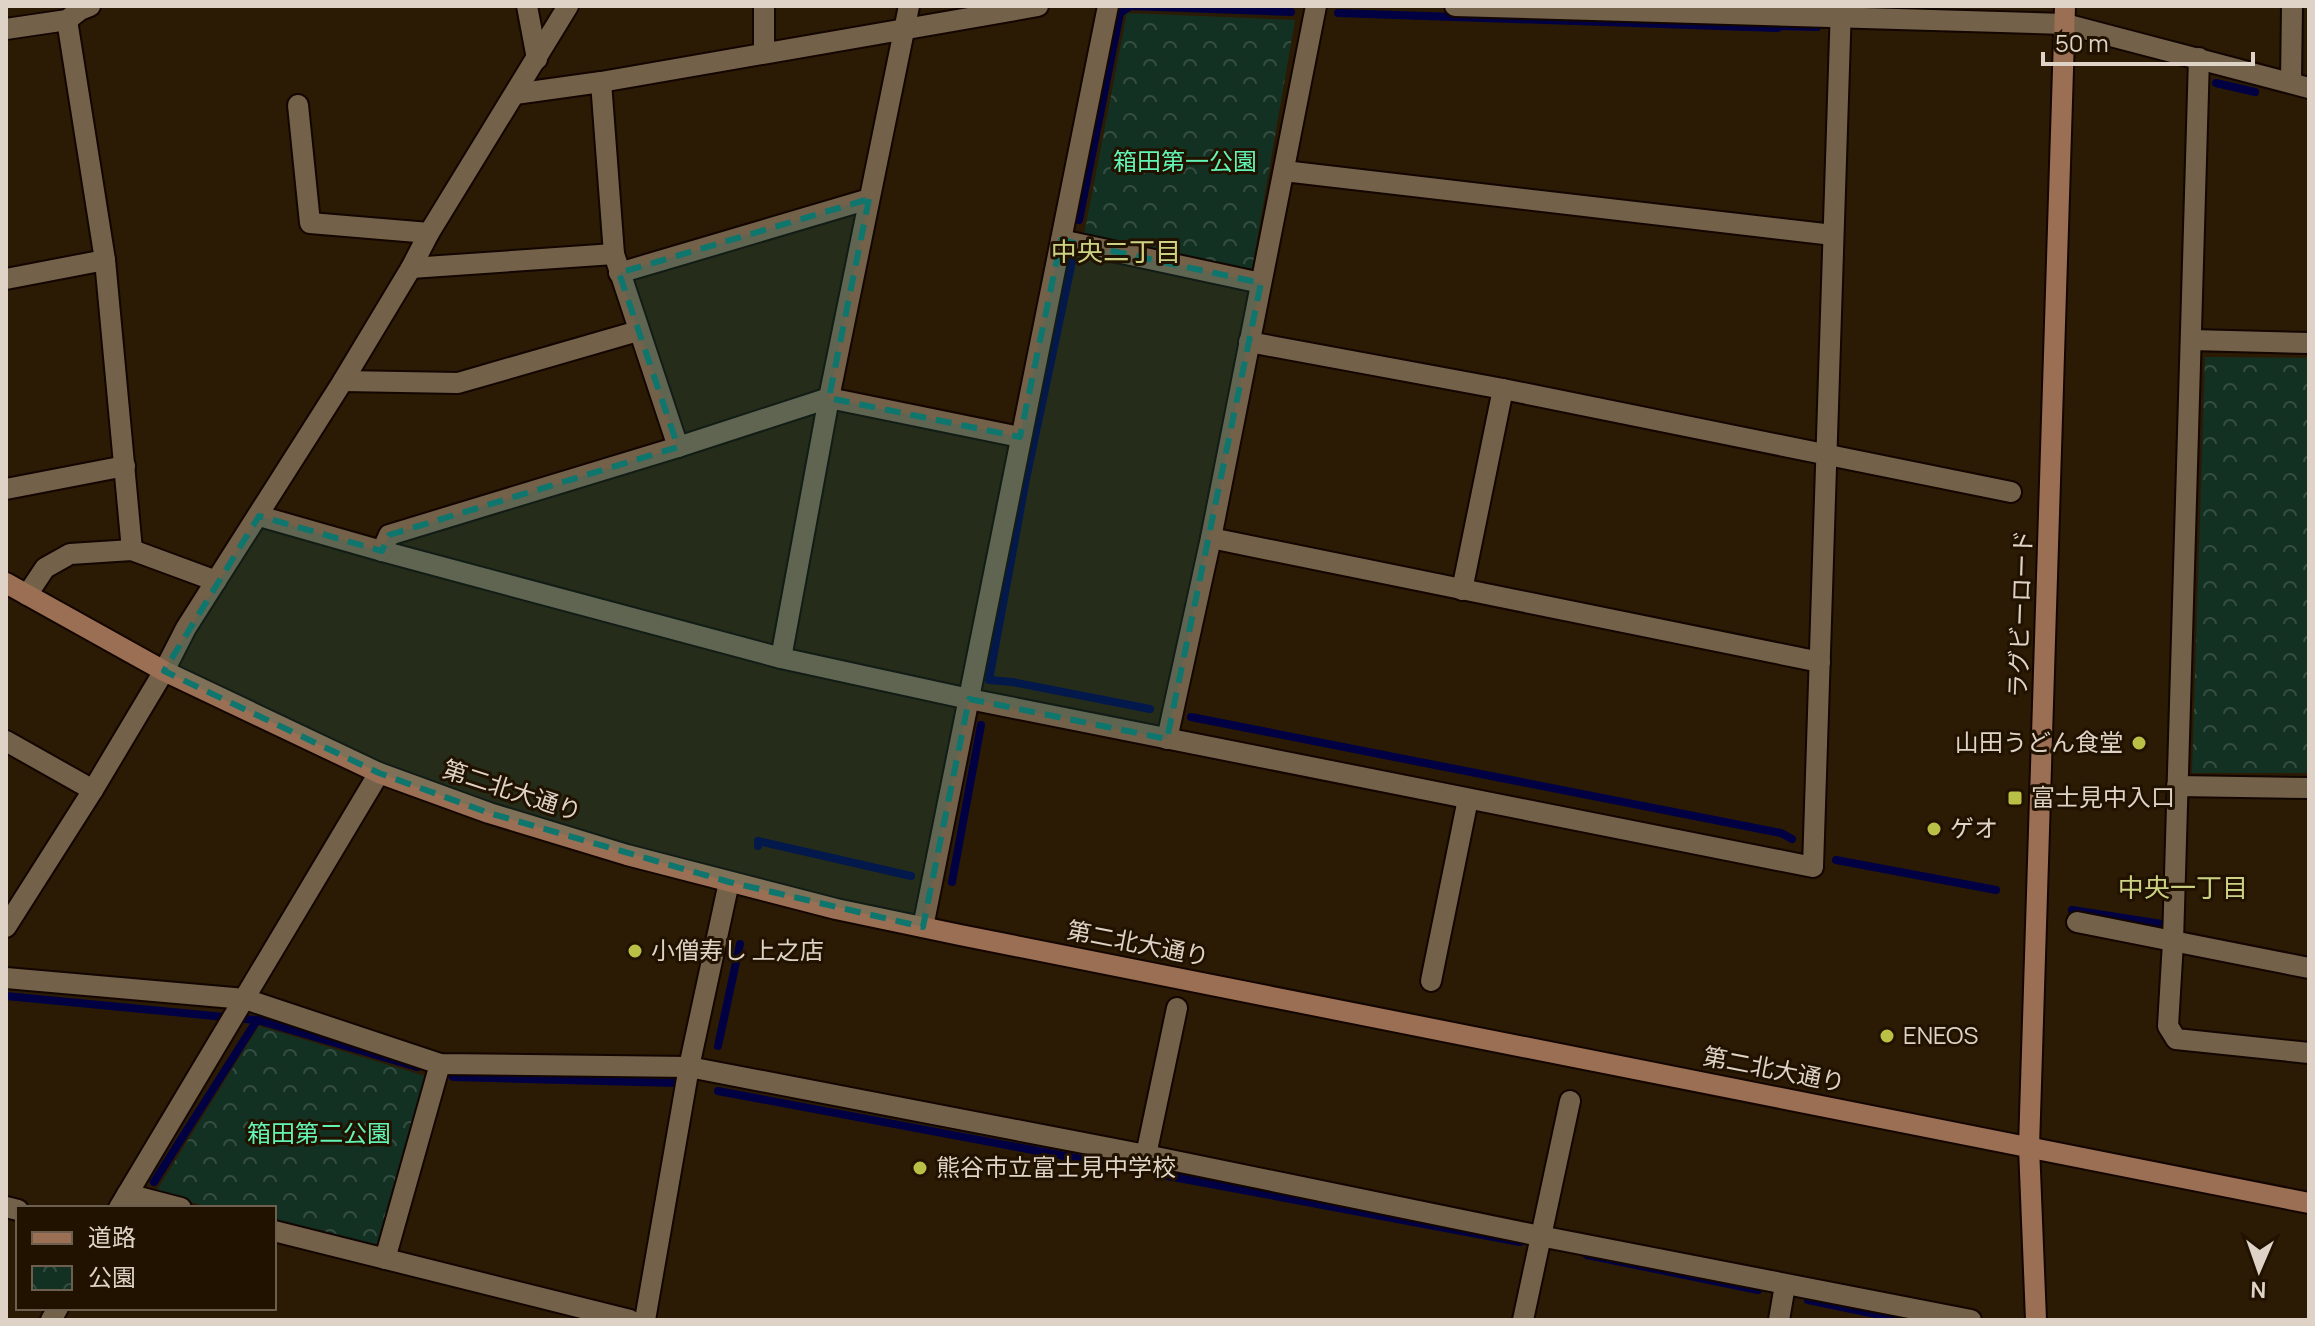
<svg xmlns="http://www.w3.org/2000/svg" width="2315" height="1326" font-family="Manrope,'Noto Sans JP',sans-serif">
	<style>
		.park { fill: url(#park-crowns) }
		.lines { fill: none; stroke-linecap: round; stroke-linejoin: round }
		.stream { stroke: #000043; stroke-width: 8 }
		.street-casing { stroke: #130500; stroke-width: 24 }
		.secondary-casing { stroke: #130500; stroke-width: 24 }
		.street { stroke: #736149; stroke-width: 20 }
		.secondary { stroke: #9b6f53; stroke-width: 20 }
		.marked { fill: #0f766e; fill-opacity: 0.2; stroke: #0f766e; stroke-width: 6; stroke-dasharray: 16 10; stroke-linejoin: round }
		.poi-dot { fill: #bac046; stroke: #211200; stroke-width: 3 }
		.labels { text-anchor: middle; stroke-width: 6; stroke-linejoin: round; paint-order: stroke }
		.park-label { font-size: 24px; fill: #62f4b5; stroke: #211200 }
		.street-label { font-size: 24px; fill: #ded3c6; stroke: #211200 }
		.poi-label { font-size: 24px; fill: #ded3c6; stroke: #211200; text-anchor: start }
		.neighbourhood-label { font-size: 26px; fill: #ccd284; stroke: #211200 }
	</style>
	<defs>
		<pattern id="park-crowns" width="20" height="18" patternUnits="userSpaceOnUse" patternTransform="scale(2)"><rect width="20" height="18" fill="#133123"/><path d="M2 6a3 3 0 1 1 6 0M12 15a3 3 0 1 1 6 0" fill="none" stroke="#354e41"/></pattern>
	</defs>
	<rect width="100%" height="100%" fill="#2b1b05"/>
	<g class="park">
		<polygon points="1127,13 1295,20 1252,269 1084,235"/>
		<polygon points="2205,357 2309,358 2309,773 2192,773"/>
		<polygon points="259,1026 425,1076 379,1251 274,1224 274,1208 213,1208 155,1193"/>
	</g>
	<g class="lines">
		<g class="stream">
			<polyline points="1338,13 1777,28 1782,26 1817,27"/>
			<polyline points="2216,83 2255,92"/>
			<polyline points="1079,220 1120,13 1131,6 1291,12"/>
			<polyline points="1072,262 1026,479 989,680 1012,682 1150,709"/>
			<polyline points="1191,717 1781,833 1792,839"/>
			<polyline points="758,846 758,841 911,876"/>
			<polyline points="1836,860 1996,890"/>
			<polyline points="952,882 981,725"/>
			<polyline points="2072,910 2162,924"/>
			<polyline points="6,996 257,1020 417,1067"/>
			<polyline points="718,1046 740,944"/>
			<polyline points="453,1077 676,1083"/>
			<polyline points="718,1091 1123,1167"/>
			<polyline points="1157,1174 1520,1242"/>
			<polyline points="154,1182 257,1020"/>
			<polyline points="1587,1255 1758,1290"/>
			<polyline points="1808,1300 1904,1320"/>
		</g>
		<defs>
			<g id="street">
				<polyline points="527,6 537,59"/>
				<polyline points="1455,6 2065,24 2309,88"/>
				<polyline points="67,20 105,260 132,550"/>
				<polyline points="6,29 67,20 80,10 90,6"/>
				<polyline points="764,53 764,6"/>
				<polyline points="2199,58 2173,942 2168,1026 2176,1039 2309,1053"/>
				<polyline points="601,82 614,254 678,447"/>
				<polyline points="2291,82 2292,6"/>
				<polyline points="515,94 601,82 1038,6"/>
				<polyline points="298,105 310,223 429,233"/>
				<polyline points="1284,171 1833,235"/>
				<polyline points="1061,240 1261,283"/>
				<polyline points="411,268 614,254"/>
				<polyline points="619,273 869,199"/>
				<polyline points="6,279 105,260"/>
				<polyline points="2191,340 2309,343"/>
				<polyline points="1249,342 1503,389 2011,492"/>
				<polyline points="343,381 458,383 638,331"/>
				<polyline points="6,489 125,466"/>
				<polyline points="259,516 382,551 781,658 969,699 1813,867 1841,6"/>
				<polyline points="1211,538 1820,662"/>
				<polyline points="382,551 389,535 678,447 829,398 1020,437"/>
				<polyline points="1462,590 1503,389"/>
				<polyline points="27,595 45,568 70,554 132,550 216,581"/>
				<polyline points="781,658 829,398 909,6"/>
				<polyline points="1167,739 1211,538 1316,6"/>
				<polyline points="6,741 93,790"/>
				<polyline points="2177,786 2309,788"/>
				<polyline points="2077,922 2309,968"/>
				<polyline points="6,927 93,790 164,671 186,628 343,381 411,268 429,233 568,6"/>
				<polyline points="923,927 1108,6"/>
				<polyline points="6,978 245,999 440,1064 689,1067 1146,1155 1540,1236 1971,1320"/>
				<polyline points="1431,981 1468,799"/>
				<polyline points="1146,1155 1177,1008"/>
				<polyline points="127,1194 181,1208"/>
				<polyline points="6,1207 18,1210"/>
				<polyline points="119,1208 379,773"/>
				<polyline points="274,1231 630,1320"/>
				<polyline points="385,1259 440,1064"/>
				<polyline points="51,1320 58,1308"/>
				<polyline points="645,1320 689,1067 729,882"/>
				<polyline points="1523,1320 1570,1101"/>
				<polyline points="1779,1320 1785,1285"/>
			</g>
			<g id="secondary">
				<polyline points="6,583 164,671 379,773 489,813 627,855 836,909 960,935 2309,1203"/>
				<polyline points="2036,1320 2029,1147 2065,6"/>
			</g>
		</defs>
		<use href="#street" class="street-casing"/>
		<use href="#secondary" class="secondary-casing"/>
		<use href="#street" class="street"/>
		<use href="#secondary" class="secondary"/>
	</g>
	<path class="marked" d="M 869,199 L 829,398 L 1020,437 L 1061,240 L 1261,283 L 1167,739 L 969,699 L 923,927 L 729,882 L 489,813 L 379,773 L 164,671 L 259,516 L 382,551 L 389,535 L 678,447 L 619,273 Z"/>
	<g class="poi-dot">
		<circle cx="2139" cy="743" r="8"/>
		<rect x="2007" y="790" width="16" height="16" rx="4"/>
		<circle cx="1934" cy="829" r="8"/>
		<circle cx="635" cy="951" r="8"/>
		<circle cx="1887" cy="1036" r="8"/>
		<circle cx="920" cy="1168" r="8"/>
	</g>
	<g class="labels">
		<g class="park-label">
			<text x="1185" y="170">箱田第一公園</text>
			<text x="319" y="1142">箱田第二公園</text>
		</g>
		<g class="street-label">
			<text transform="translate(2021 614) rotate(-88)" y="8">ラグビーロード</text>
			<text transform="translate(512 791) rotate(18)" y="8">第二北大通り</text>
			<text transform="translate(1138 944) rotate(11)" y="8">第二北大通り</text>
			<text transform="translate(1774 1070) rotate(11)" y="8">第二北大通り</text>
		</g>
		<g class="poi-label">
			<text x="2123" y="751" text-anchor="end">山田うどん食堂</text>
			<text x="2031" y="806">富士見中入口</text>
			<text x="1950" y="837">ゲオ</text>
			<text x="651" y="959">小僧寿し 上之店</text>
			<text x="1903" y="1044">ENEOS</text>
			<text x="936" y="1176">熊谷市立富士見中学校</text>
		</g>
		<g class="neighbourhood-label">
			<text x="1116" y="261">中央二丁目</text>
			<text x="2183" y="897">中央一丁目</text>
		</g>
	</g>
	<rect width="2315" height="1326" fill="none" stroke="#ded3c6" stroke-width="16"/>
	<rect x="16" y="1206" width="260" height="104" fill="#211200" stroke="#6d5f4f" stroke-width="2"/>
	<rect x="32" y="1232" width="40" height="12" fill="#9b6f53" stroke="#6d5f4f" stroke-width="2"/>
	<text x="88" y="1246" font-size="24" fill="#ded3c6">道路</text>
	<rect x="32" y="1266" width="40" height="24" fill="url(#park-crowns)" stroke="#6d5f4f" stroke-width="2"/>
	<text x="88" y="1286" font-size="24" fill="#ded3c6">公園</text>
	<g transform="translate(2259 1270) rotate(182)" stroke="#211200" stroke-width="6" paint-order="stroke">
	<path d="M0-6L14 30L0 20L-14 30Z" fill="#ded3c6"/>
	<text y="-12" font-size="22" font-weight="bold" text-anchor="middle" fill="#ded3c6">N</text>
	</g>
	<path d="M2043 52v12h210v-12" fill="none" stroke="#ded3c6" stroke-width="4"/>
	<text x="2055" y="52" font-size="24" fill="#ded3c6" stroke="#211200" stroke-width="6" paint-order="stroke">50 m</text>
</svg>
